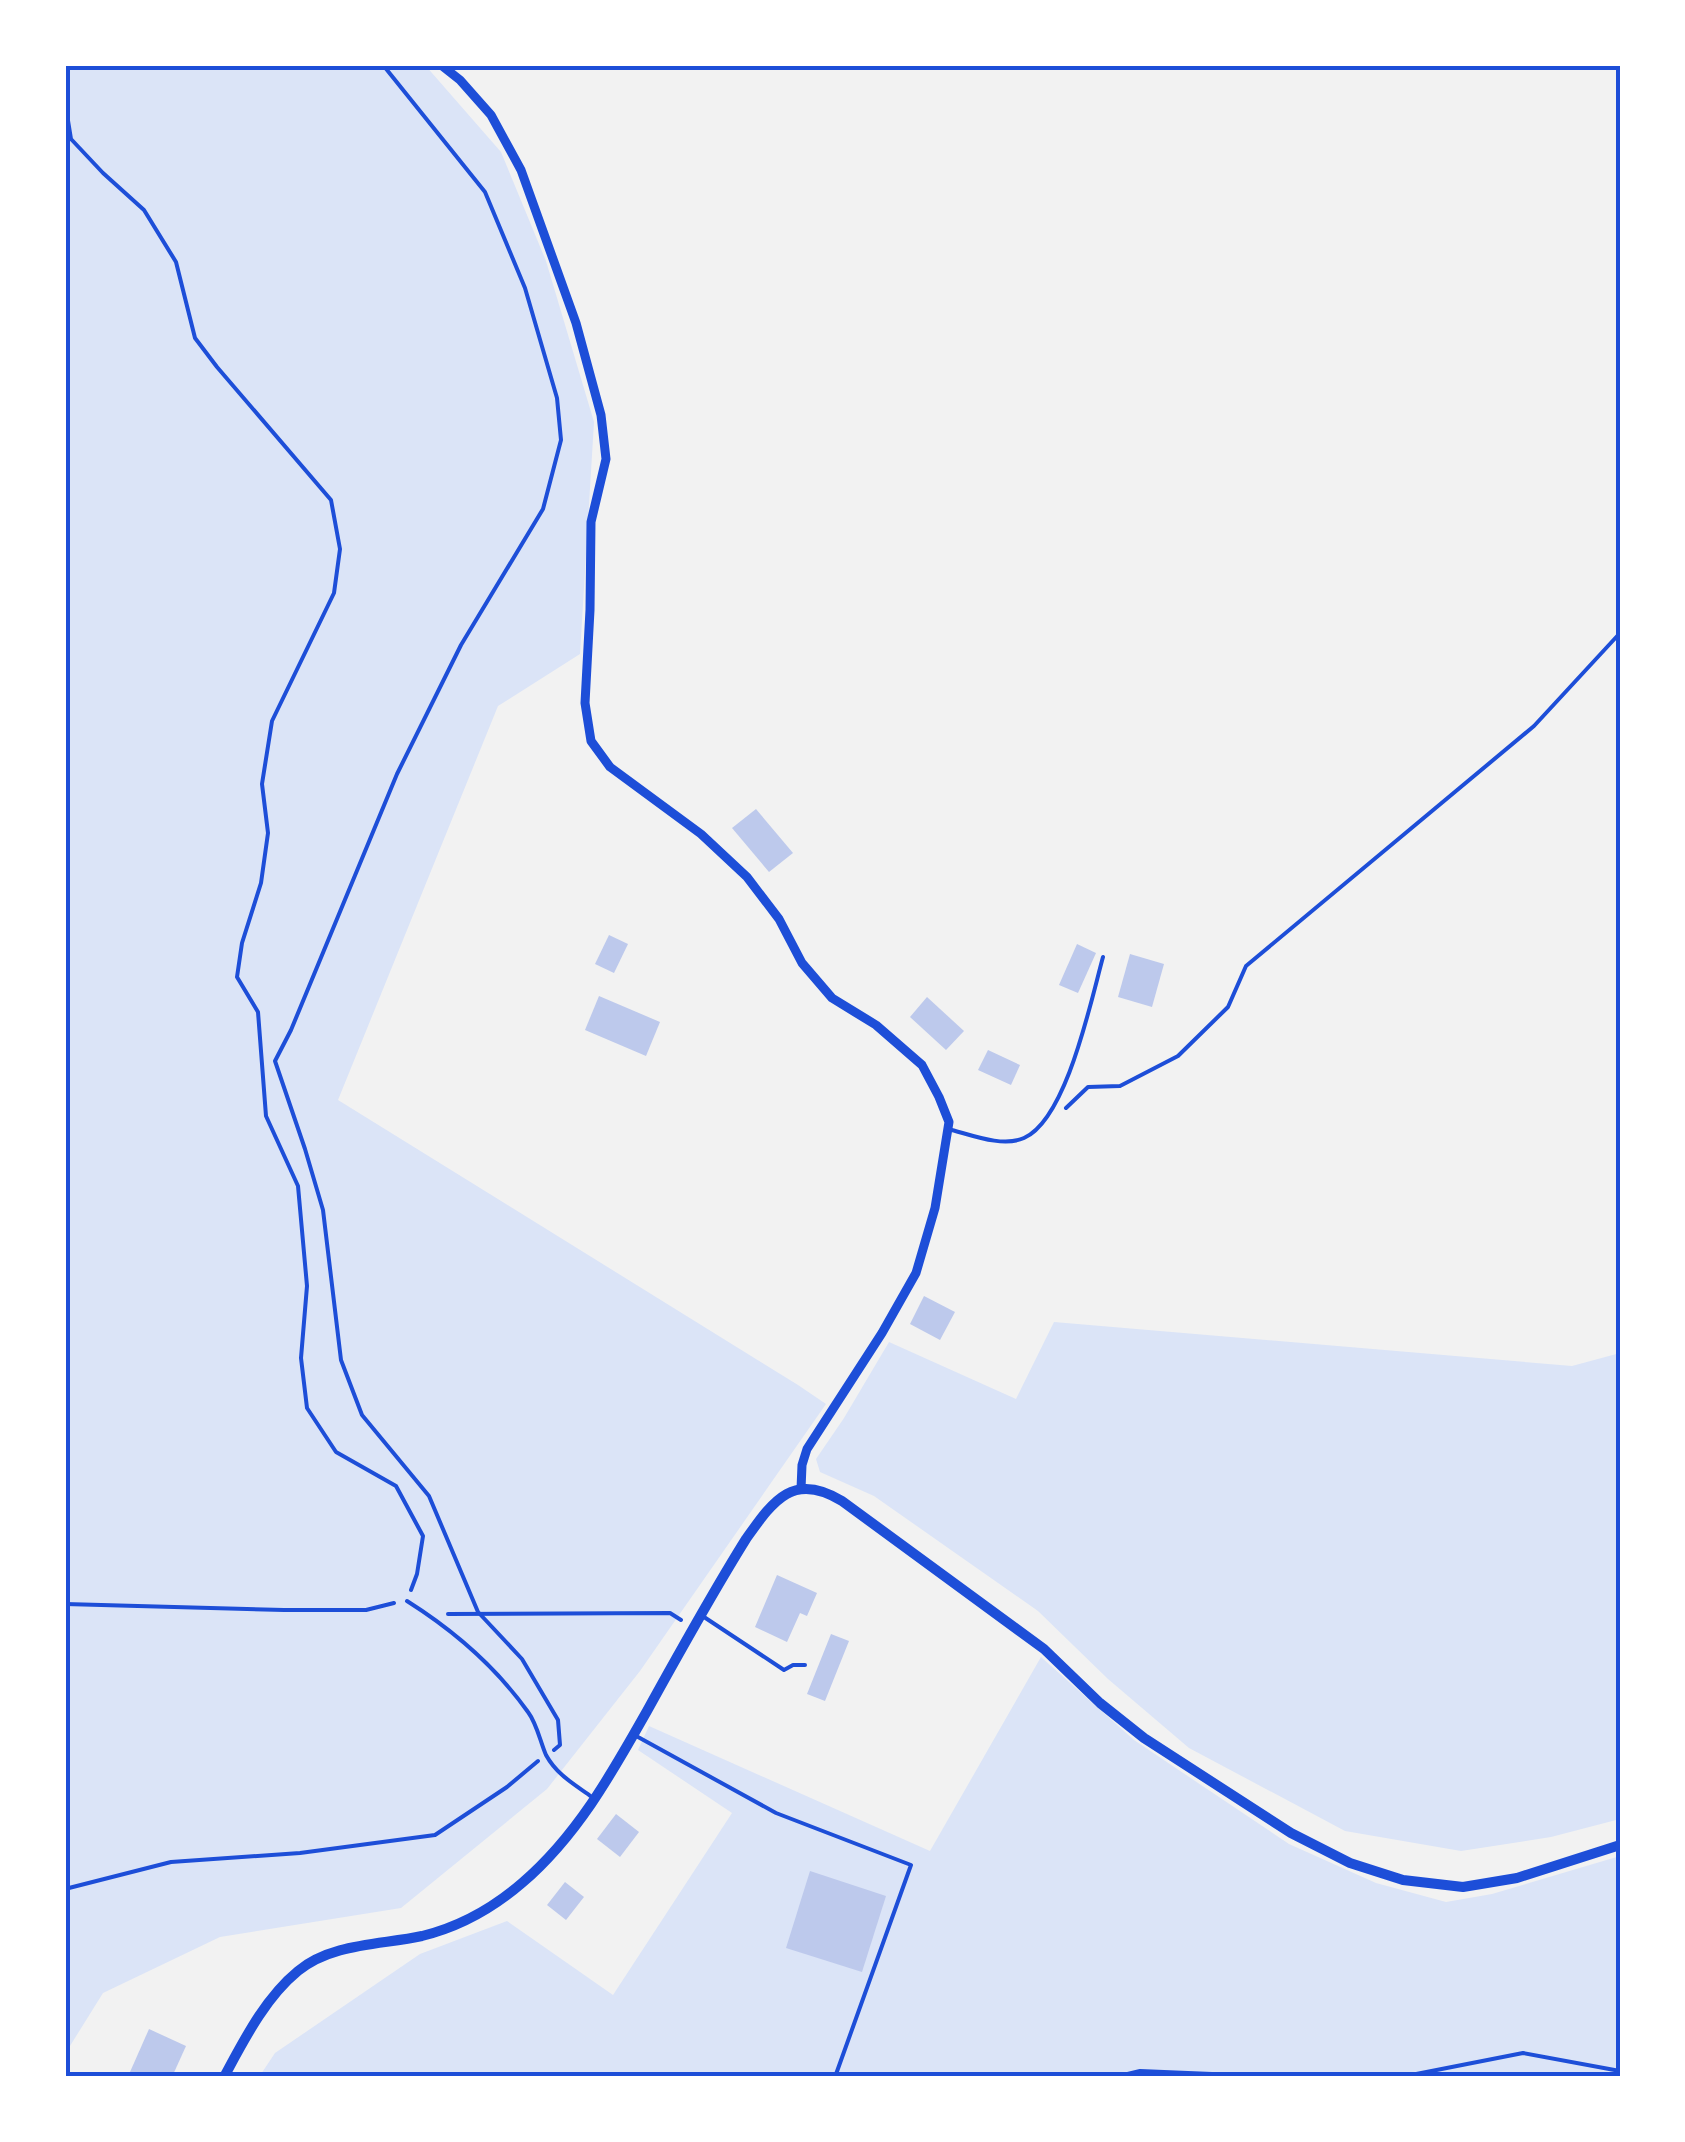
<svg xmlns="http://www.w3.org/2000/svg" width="1685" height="2142" font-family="'DejaVu Sans',sans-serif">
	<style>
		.green { fill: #dbe4f7 }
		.building { fill: #bdc9ec }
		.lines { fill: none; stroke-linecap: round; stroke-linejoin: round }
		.path { stroke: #1d4ed8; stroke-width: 4 }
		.service { stroke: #1d4ed8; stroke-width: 4 }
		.minor { stroke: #1d4ed8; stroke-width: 9 }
		.tertiary { stroke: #1d4ed8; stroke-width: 10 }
		.neatline { fill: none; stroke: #1d4ed8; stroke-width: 4 }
	</style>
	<rect width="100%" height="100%" fill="#f2f2f2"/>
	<g class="green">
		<polygon points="65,65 425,65 501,152 546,261 594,422 580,654 498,706 338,1100 798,1385 826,1404 640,1671 547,1789 401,1908 220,1937 103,1993 65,2054"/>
		<polygon points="1054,1322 1572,1366 1620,1353 1620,1819 1551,1837 1461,1851 1345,1831 1189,1748 1108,1679 1038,1611 874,1496 820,1472 816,1459 844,1418 889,1342 1016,1399"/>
		<polygon points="1041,1657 1134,1740 1289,1844 1376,1883 1446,1902 1492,1894 1620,1856 1620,2077 259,2077 275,2053 420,1954 507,1921 613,1995 732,1813 638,1750 649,1726 930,1851"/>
	</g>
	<g class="building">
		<polygon points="756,809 793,853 769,872 732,828"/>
		<polygon points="609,935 628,944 614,973 595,964"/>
		<polygon points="1077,944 1096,953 1078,993 1059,985"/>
		<polygon points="1130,954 1164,964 1152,1007 1118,997"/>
		<polygon points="599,996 660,1022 646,1056 585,1030"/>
		<polygon points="927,997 964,1031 946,1050 910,1017"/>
		<polygon points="988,1050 1020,1065 1011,1085 978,1070"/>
		<polygon points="924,1296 955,1312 940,1340 910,1324"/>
		<polygon points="777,1575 817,1593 807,1616 800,1613 787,1642 755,1627"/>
		<polygon points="831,1634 849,1641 825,1701 807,1694"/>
		<polygon points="616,1814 639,1832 620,1857 597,1839"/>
		<polygon points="810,1871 886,1896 862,1972 786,1948"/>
		<polygon points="565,1882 584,1897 566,1920 547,1905"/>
		<polygon points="149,2029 186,2046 172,2077 141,2077 130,2072"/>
	</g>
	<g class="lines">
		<g class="path">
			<polyline points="383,65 485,192 525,288 557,398 561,440 543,509 461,645 397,774 291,1030 275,1061 305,1149 323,1210 341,1360 362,1415 429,1496 478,1612 522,1659 558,1720 560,1745 554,1750"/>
			<polyline points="65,102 71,139 103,173 144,210 176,262 195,338 217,367 331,500 340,549 334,593 272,721 262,784 268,833 261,883 242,943 237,977 258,1012 266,1116 298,1186 307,1286 301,1358 307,1408 336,1452 396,1486 423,1536 417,1574 411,1590"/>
			<polyline points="1066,1108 1088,1087 1120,1086 1178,1056 1228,1007 1246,966 1534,726 1620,633"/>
			<polyline points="65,1604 284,1610 366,1610 394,1603"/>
			<polyline points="448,1614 670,1613 681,1620"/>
			<polyline points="65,1889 171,1862 300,1853 435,1835 507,1787 538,1761"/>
			<polyline points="1115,2077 1140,2071 1284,2077"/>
			<polyline points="1401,2077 1523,2053 1620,2071"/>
		</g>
		<g class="service">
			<path d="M 948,1129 C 969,1134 1002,1148 1024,1138 C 1067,1119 1091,1000 1103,957"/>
			<path d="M 407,1601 C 453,1630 496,1667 528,1712 C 537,1724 540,1741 546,1755 C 557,1775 574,1784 592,1797"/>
			<polyline points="701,1615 784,1670 793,1665 805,1665"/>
			<polyline points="638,1737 776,1813 911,1865 835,2077"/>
		</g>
		<polyline class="minor" points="441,65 460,80 491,115 521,170 576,323 601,415 606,459 591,522 590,610 585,703 591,741 610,767 701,834 747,877 779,919 802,963 832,998 876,1025 922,1065 939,1097 949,1122 935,1208 916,1273 882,1333 807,1449 802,1465 801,1489"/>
		<path class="tertiary" d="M 224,2077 C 244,2040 265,1998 298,1971 C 332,1943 381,1945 422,1936 C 459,1927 493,1908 522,1883 C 577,1836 612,1773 647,1711 C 679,1653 711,1595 746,1539 C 773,1501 793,1471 842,1501 L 1044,1649 L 1100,1703 L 1144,1738 L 1291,1833 L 1350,1863 L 1403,1880 L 1463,1887 L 1517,1878 L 1620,1845"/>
	</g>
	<rect width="1685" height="2142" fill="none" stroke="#ffffff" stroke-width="135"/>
	<rect x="68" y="68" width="1550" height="2006" class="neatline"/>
</svg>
